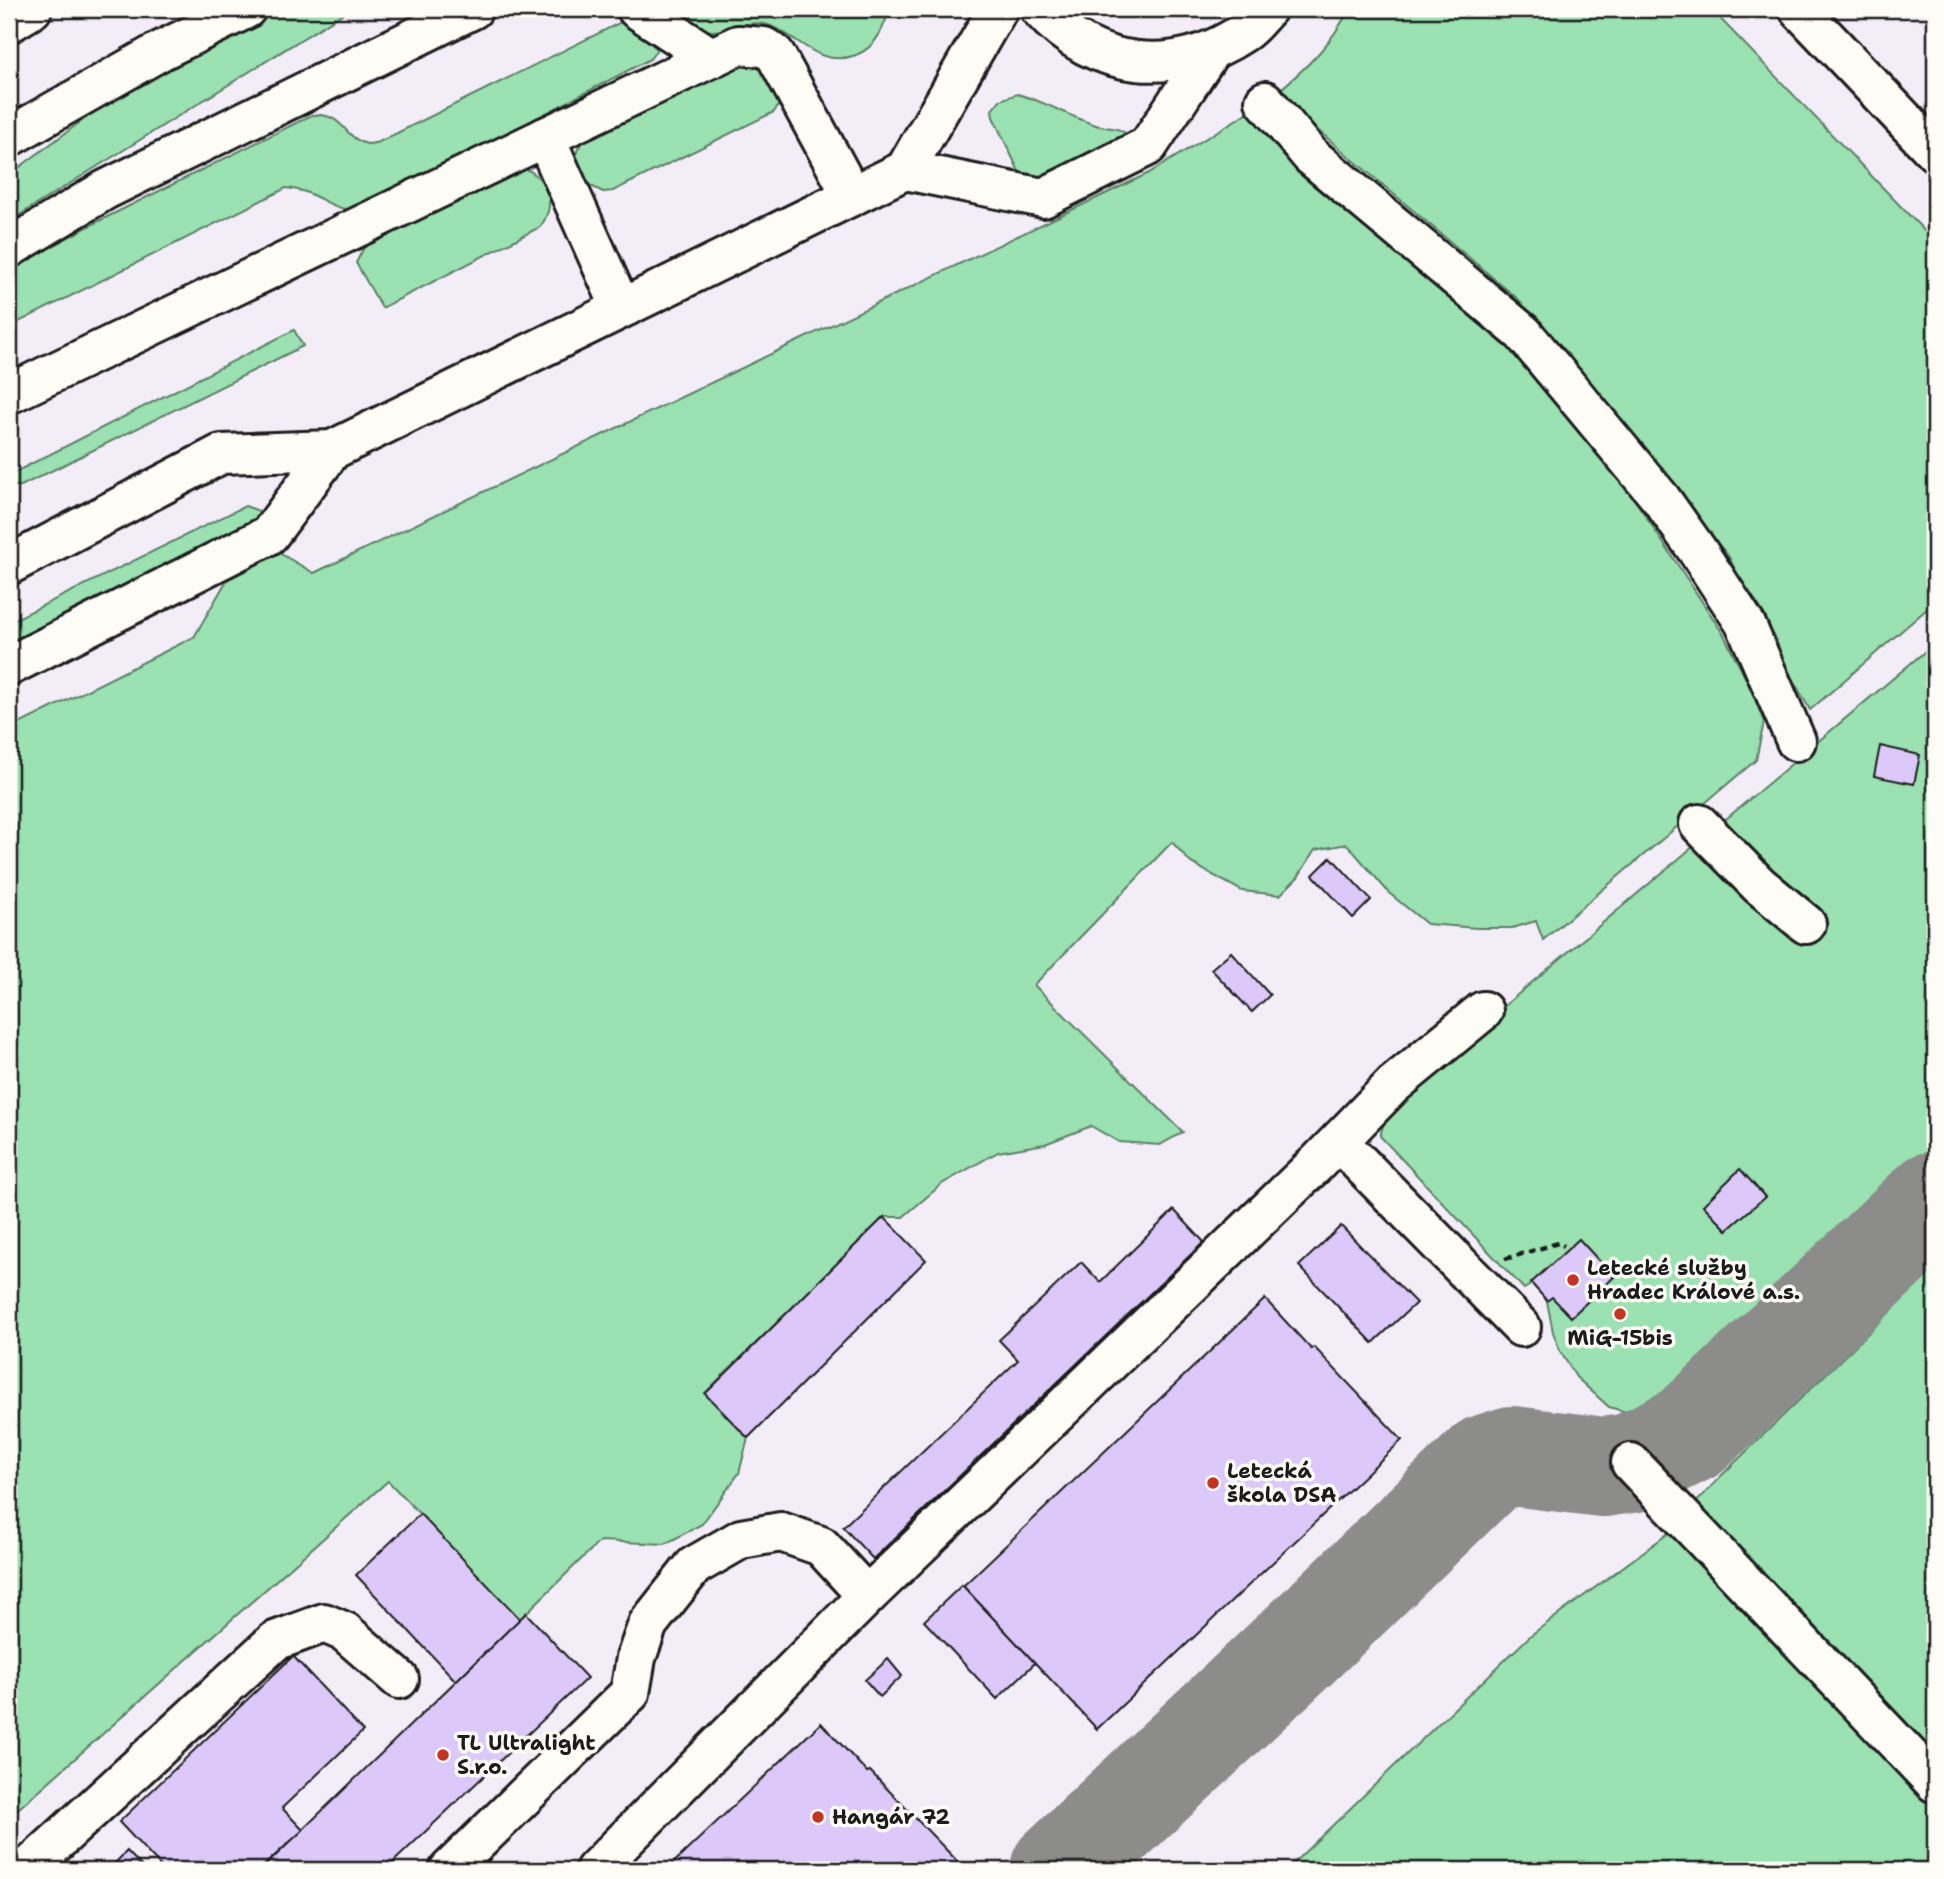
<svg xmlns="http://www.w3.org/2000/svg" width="1944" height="1879" font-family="'Shantell Sans',sans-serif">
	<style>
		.built { fill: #f3edf8 }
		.green { fill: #9ae2b1; stroke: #5b7f66; stroke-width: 2 }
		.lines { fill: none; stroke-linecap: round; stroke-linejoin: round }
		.taxiway { stroke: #8c8c8a; stroke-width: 100 }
		.building { fill: #dcc9fa; stroke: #1c1c1c; stroke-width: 2 }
		.minor-casing { stroke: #1c1c1c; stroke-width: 44 }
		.path { stroke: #1c1c1c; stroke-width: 4.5; stroke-dasharray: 7 5; stroke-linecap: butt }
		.minor { stroke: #fdfcf7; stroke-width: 38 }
		.poi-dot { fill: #c8321e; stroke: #fdfcf7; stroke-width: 2.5 }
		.labels { text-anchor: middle; stroke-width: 7; stroke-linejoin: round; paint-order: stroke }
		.poi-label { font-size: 21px; font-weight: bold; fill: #1c1c1c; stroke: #fdfcf7; text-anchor: start }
	</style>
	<rect width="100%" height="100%" fill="#fdfcf7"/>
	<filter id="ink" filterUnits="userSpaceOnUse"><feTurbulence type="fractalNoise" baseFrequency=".0143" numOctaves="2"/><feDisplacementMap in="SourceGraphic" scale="14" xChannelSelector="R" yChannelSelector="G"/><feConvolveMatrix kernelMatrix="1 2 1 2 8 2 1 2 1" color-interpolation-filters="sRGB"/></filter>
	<g filter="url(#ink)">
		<rect class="built" x="9" y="9" width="1926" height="1861"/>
		<g class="green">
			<polygon points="283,9 350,9 21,214 9,224 9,175 95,111 181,52"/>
			<path d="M 665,9 L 890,9 C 883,28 877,47 856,55 C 818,69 800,36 768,25 C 750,19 731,30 714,31 C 697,32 679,17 665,9 Z"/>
			<path d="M 1349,9 L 1711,9 L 1935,242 L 1935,602 L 1810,710 L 1759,619 L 1729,557 L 1518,299 L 1275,94 C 1305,69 1332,44 1349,9 Z"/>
			<path d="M 623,21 L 626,22 L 657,49 L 650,59 L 362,209 C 340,213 327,201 308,193 C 301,190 294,189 286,188 L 9,327 L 9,270 L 13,266 L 97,222 L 312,115 C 344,112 344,139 367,144 C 371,144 375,143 379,142 Z"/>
			<polygon points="739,63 762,69 779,101 778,106 774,112 613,191 603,192 585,183 575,158 578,148 586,139"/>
			<path d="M 1017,94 C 1045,101 1069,117 1096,125 C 1108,129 1119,126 1127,135 L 1031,187 L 1025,184 L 993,117 L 992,110 L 1000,100 Z"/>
			<polygon points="1252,110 1505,344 1556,401 1635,500 1724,635 1751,689 1764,722 1756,760 1543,940 1536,921 1512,928 1477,928 1427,924 1389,893 1347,844 1315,850 1298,877 1280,895 1242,891 1191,863 1172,842 1034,985 1183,1132 1160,1145 1119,1142 1091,1126 1045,1144 998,1152 942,1184 903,1217 884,1217 705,1393 748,1438 739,1473 702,1524 665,1544 600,1541 520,1619 388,1481 9,1817 9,1182 18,1174 9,1162 9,729 194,637 235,566 274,550 314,573 1149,173"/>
			<path d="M 522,167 C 548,178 558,203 540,227 L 382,308 L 356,263 L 364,247 L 371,237 Z"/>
			<polygon points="294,330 303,346 21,486 13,486 9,482 10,477 15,472"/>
			<polygon points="245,506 259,511 262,517 9,653 9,622"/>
			<polygon points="1935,643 1935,1146 1671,1401 1640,1416 1609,1407 1576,1377 1560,1351 1553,1332 1547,1301 1532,1284 1524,1289 1380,1136 1390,1102"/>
			<polygon points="1935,1268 1935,1870 1286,1870 1531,1635 1666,1535 1720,1477"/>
		</g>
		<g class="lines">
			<polyline class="taxiway" points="1060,1870 1304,1641 1487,1464 1512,1456 1603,1467 1631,1463 1691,1433 1935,1201"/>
		</g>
		<g class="building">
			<polygon points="1880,746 1920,755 1914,784 1874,776"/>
			<polygon points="1331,857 1371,900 1353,918 1313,875"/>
			<polygon points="1231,952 1270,995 1252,1012 1211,969"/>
			<polygon points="1740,1169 1765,1197 1727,1230 1703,1205"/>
			<polygon points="1174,1210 1204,1242 873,1559 843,1527 1018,1360 999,1340 1081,1262 1100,1282"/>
			<polygon points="884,1217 926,1260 748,1438 705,1394"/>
			<polygon points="1341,1226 1416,1303 1373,1343 1299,1266"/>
			<polygon points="1579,1239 1614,1277 1571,1317 1552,1297 1547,1301 1531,1283"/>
			<polygon points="1265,1299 1311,1349 1314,1347 1402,1440 1097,1729 963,1586"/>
			<polygon points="420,1514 520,1619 456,1681 356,1575"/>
			<polygon points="962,1585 1035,1663 997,1699 924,1621"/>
			<polygon points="526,1613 587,1678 385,1870 261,1870"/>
			<polygon points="293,1656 363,1731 282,1808 303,1830 259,1870 164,1870 119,1822"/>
			<polygon points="888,1659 902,1676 880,1697 865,1680"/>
			<polygon points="821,1723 867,1772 870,1771 959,1863 951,1870 666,1870"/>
			<polygon points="127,1851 145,1870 108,1870"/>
		</g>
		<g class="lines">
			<defs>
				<g id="minor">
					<polyline points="637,9 712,58"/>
					<path d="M 1040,9 C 1095,71 1176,78 1244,32 C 1253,26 1260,16 1267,9"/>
					<polyline points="1799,9 1935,152"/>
					<polyline points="9,23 32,9"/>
					<polyline points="1265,101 1311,156 1523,333 1661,499 1697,550 1746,625 1796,741"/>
					<polyline points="9,137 162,50 246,9"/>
					<polyline points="545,137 621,308"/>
					<polyline points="905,170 1043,198 1148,146 1210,52"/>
					<polyline points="9,248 105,190 473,9"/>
					<polyline points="9,394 738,45 764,47 775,54 852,196"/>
					<polyline points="9,565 221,454 332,450 905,170 998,9"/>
					<polyline points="9,666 269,535 332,450"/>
					<polyline points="1699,824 1759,885 1806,924"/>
					<polyline points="1339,1142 1521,1327"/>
					<polyline points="1631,1463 1935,1783"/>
					<polyline points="26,1870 275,1641 324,1623 345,1632 399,1679"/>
					<polyline points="449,1870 630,1693 636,1658 648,1624 694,1566 741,1539 781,1532 821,1546 867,1596"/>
					<polyline points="595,1870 867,1596 1318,1162 1393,1085 1483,1011"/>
				</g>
			</defs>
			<use href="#minor" class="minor-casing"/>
			<polyline class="path" points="1505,1259 1558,1243 1564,1246"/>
			<use href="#minor" class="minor"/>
		</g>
	</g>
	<g class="poi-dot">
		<circle cx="1573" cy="1280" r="7"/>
		<circle cx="1620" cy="1314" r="7"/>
		<circle cx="1213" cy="1483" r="7"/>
		<circle cx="443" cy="1755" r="7"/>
		<circle cx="818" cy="1817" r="7"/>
	</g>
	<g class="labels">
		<g class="poi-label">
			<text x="1587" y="1275">Letecké služby<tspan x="1587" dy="24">Hradec Králové a.s.</tspan></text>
			<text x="1620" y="1345" text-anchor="middle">MiG-15bis</text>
			<text x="1227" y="1478">Letecká<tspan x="1227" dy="24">škola DSA</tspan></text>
			<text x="457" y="1750">TL Ultralight<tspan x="457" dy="24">S.r.o.</tspan></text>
			<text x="832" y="1824">Hangár 72</text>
		</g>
	</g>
	<rect width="1944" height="1879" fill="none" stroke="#fdfcf7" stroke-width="35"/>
	<rect x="18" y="18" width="1909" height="1844" fill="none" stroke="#1c1c1c" stroke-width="2.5" filter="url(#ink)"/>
</svg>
